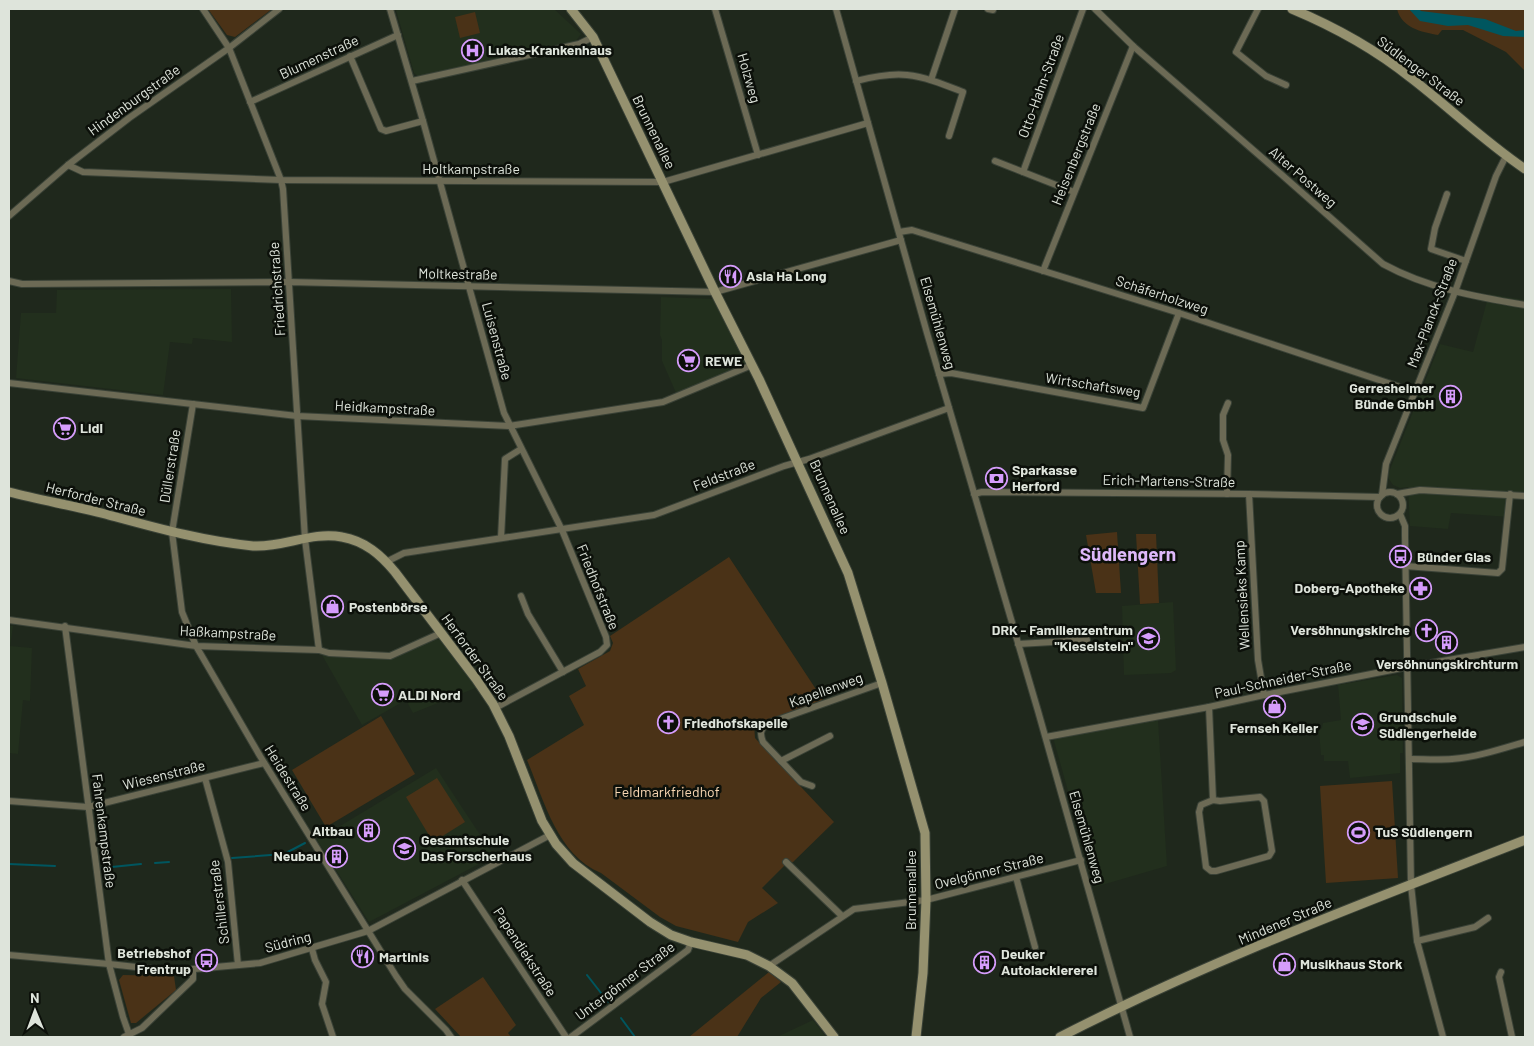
<svg xmlns="http://www.w3.org/2000/svg" width="1534" height="1046" font-family="Barlow,sans-serif">
	<style>
		.built { fill: #222f1d }
		.green { fill: #4a3217 }
		.water { fill: #00565f }
		.lines { fill: none; stroke-linecap: round; stroke-linejoin: round }
		.stream { stroke: #00565f; stroke-width: 2 }
		.street-casing { stroke: #3a4237; stroke-width: 8 }
		.secondary-casing { stroke: #3a4237; stroke-width: 11 }
		.street { stroke: #6c6a55; stroke-width: 6 }
		.secondary { stroke: #95916f; stroke-width: 9 }
		.labels { text-anchor: middle; stroke-width: 5; stroke-linejoin: round; paint-order: stroke }
		.poi-label { font-size: 14px; font-weight: bold; fill: #dee4db; stroke: #0c100a; text-anchor: start }
		.street-label { font-size: 14px; fill: #dee4db; stroke: #0c100a }
		.park-label { font-size: 14px; fill: #f9d7b3; stroke: #0c100a }
		.district-label { font-size: 19px; font-weight: bold; fill: #deb8fa; stroke: #0c100a }
	</style>
	<rect width="100%" height="100%" fill="#1f281c"/>
	<g class="built">
		<polygon points="399,9 554,9 581,34 576,41 573,42 418,76 414,73 396,10"/>
		<polygon points="231,289 232,342 193,338 192,344 170,342 163,395 16,378 21,313 56,313 57,290"/>
		<polygon points="1489,294 1525,300 1525,498 1516,497 1512,500 1510,517 1451,513 1448,529 1410,526 1408,487 1400,488 1393,485 1389,479 1389,472 1440,344 1473,352"/>
		<polygon points="661,297 715,299 747,365 677,395 662,361 662,340 660,335"/>
		<polygon points="1173,602 1176,670 1171,673 1124,675 1122,606"/>
		<polygon points="9,626 13,626 10,646 32,648 30,701 23,700 18,754 9,753"/>
		<polygon points="441,639 478,687 413,713 406,700 362,725 322,655 390,659 434,640"/>
		<polygon points="1397,675 1402,678 1403,753 1400,753 1400,773 1350,778 1348,761 1324,761 1324,755 1321,755 1319,731 1322,728 1323,723 1341,720 1338,685"/>
		<polygon points="1158,720 1167,866 1095,887 1054,741 1057,737"/>
		<polygon points="436,768 494,856 369,922 317,840"/>
		<polygon points="813,1020 826,1037 776,1037 779,1036"/>
	</g>
	<g class="green">
		<polygon points="208,9 272,9 235,37 227,35"/>
		<path d="M 1397,9 L 1525,9 L 1525,71 L 1506,52 L 1463,30 L 1442,30 L 1438,35 C 1421,32 1402,28 1397,9 Z"/>
		<polygon points="475,12 480,33 460,38 455,17"/>
		<polygon points="1117,532 1121,593 1096,593 1086,535"/>
		<polygon points="1136,534 1156,534 1159,603 1140,604"/>
		<path d="M 729,557 L 823,700 L 754,725 L 755,738 L 834,822 L 793,862 L 785,865 L 762,888 L 778,903 L 748,922 L 738,942 L 676,926 L 660,917 L 601,873 C 557,855 544,800 527,760 L 584,725 L 569,696 L 586,686 L 578,669 L 610,651 L 613,643 L 610,636 Z"/>
		<polygon points="381,716 415,774 326,827 292,770"/>
		<polygon points="437,778 465,822 433,842 406,797"/>
		<polygon points="1392,781 1398,878 1326,883 1320,786"/>
		<polygon points="769,972 781,982 761,998 737,1037 689,1037"/>
		<polygon points="123,975 174,976 176,990 136,1023 131,1023 119,980"/>
		<polygon points="483,977 516,1025 508,1033 511,1037 461,1037 435,1009"/>
	</g>
	<polygon class="water" points="1409,9 1419,9 1421,11 1485,19 1516,31 1525,30 1525,37 1503,36 1468,25 1448,26 1420,21"/>
	<g class="lines">
		<g class="stream">
			<polyline points="232,858 284,854 305,843"/>
			<polyline points="155,863 169,862"/>
			<polyline points="9,864 55,866"/>
			<polyline points="102,868 141,864"/>
			<polyline points="587,975 608,1002"/>
			<polyline points="621,1018 635,1037"/>
		</g>
		<defs>
			<g id="street">
				<polyline points="203,9 229,48 281,180 283,189 305,539 319,650"/>
				<polyline points="390,9 423,121 504,413 562,530 606,637 607,645 600,652 495,708"/>
				<polyline points="715,9 758,155"/>
				<polyline points="836,9 927,333 1038,711 1130,1037"/>
				<polyline points="988,9 993,10"/>
				<path d="M 1095,9 L 1133,46 L 1282,175 L 1383,264 C 1427,288 1476,297 1525,305"/>
				<polyline points="1258,9 1236,52 1266,76 1286,85"/>
				<polyline points="350,56 381,129 386,131 423,121"/>
				<polyline points="931,80 955,9"/>
				<polyline points="412,81 579,44 593,37"/>
				<path d="M 856,81 C 872,77 890,73 907,75 C 926,77 945,85 963,92 L 949,136"/>
				<polyline points="250,102 398,35"/>
				<polyline points="995,161 1074,192"/>
				<polyline points="68,165 83,172 281,180 663,182 868,123"/>
				<polyline points="1023,172 1083,9"/>
				<polyline points="1447,194 1435,228 1431,249 1466,261"/>
				<polyline points="9,216 68,165 129,118 229,48 279,9"/>
				<polyline points="899,232 912,230 1179,313 1415,392"/>
				<polyline points="1043,271 1133,46"/>
				<polyline points="9,281 22,284 289,282 715,292 901,240"/>
				<polyline points="939,374 951,373 1143,408 1179,313"/>
				<polyline points="9,383 297,416 509,426 663,402 752,365"/>
				<polyline points="193,404 172,532 182,612 196,646 260,756 396,976 405,989 446,1030 451,1037"/>
				<circle cx="1390" cy="505" r="13"/>
				<polyline points="974,494 982,492 1249,494 1380,497"/>
				<polyline points="1227,494 1228,455 1223,440 1223,415 1228,403"/>
				<polyline points="1249,494 1258,660 1264,695"/>
				<polyline points="1397,494 1420,490 1525,496"/>
				<polyline points="1382,495 1386,464 1455,292 1496,176 1506,156"/>
				<polyline points="1400,514 1405,526 1405,536 1411,885 1417,941 1443,1037"/>
				<polyline points="501,538 505,459 521,449"/>
				<polyline points="386,562 404,553 654,515 784,466 809,459 949,408"/>
				<polyline points="1405,566 1498,573 1502,569 1510,494"/>
				<polyline points="521,596 528,614 563,672"/>
				<polyline points="9,620 196,646 319,650 329,653 390,656 441,633"/>
				<polyline points="65,626 109,964 123,1017 130,1037"/>
				<polyline points="1018,644 1087,640"/>
				<polyline points="1209,707 1213,800 1201,805 1199,812 1206,867 1211,871 1216,871 1269,856 1272,851 1264,801 1260,797 1220,801 1213,800"/>
				<polyline points="1046,737 1209,707 1264,695 1407,667 1525,647"/>
				<path d="M 1409,759 C 1423,759 1438,760 1452,759 C 1477,757 1501,749 1525,742"/>
				<polyline points="781,761 830,736"/>
				<polyline points="205,778 228,862 238,965"/>
				<path d="M 812,786 L 801,782 L 763,742 C 760,734 760,731 766,724 L 882,683"/>
				<polyline points="9,801 88,807 264,763"/>
				<polyline points="786,862 842,916"/>
				<polyline points="1016,877 1035,947"/>
				<polyline points="462,880 566,1037"/>
				<polyline points="1417,941 1475,927 1488,918"/>
				<polyline points="312,949 315,960 326,982 322,1004 333,1037"/>
				<polyline points="9,955 109,964 172,971 260,963 368,931 550,835"/>
				<polyline points="769,966 854,909 926,900 1081,860"/>
				<polyline points="1501,972 1499,977 1512,1037"/>
				<polyline points="124,1037 142,1028 193,979 193,970"/>
				<polyline points="571,1037 688,950 691,942"/>
			</g>
			<g id="secondary">
				<polyline points="571,9 593,37 715,292 759,379 848,573 882,683 925,833 926,900 923,973 916,1037"/>
				<path d="M 1292,9 C 1335,27 1375,49 1411,78 C 1450,108 1485,142 1525,169"/>
				<path d="M 9,492 C 41,500 73,506 105,514 C 153,527 202,541 253,546 C 283,548 312,531 342,537 C 365,541 381,555 395,572 L 476,679 L 493,704 L 509,736 L 542,821 L 556,844 L 573,863 L 650,922 L 671,935 L 691,942 L 747,955 L 769,966 L 792,983 L 834,1037"/>
				<path d="M 1060,1037 C 1210,960 1369,901 1525,840"/>
			</g>
		</defs>
		<use href="#street" class="street-casing"/>
		<use href="#secondary" class="secondary-casing"/>
		<use href="#street" class="street"/>
		<use href="#secondary" class="secondary"/>
	</g>
	<defs>
		<symbol id="hospital-ring" viewBox="-11 -11 22 22"><circle r="9.5" fill="#0c100a" stroke="#d59cfb" stroke-width="1.5"/><path d="M-5-5h3v3.5h4V-5h3V5h-3V1.5h-4V5h-3Z" fill="#d59cfb"/></symbol>
		<symbol id="restaurant-ring" viewBox="-11 -11 22 22"><circle r="9.5" fill="#0c100a" stroke="#d59cfb" stroke-width="1.5"/><path d="M-5-6h1v4h1v-4h1v4h1v-4h1v5L-1.5 .5V6h-2V.5L-5-1ZM5-6V6H3V1.5H1.5Q1.5-4 5-6Z" fill="#d59cfb"/></symbol>
		<symbol id="supermarket-ring" viewBox="-11 -11 22 22"><circle r="9.5" fill="#0c100a" stroke="#d59cfb" stroke-width="1.5"/><path d="M-6-5.5h2.5l.6 2H6L4.5 2H-2.5L-4.4-4H-6ZM-1.5 3.2a1.3 1.3 0 1 0 .1 0ZM3 3.2a1.3 1.3 0 1 0 .1 0Z" fill="#d59cfb"/></symbol>
		<symbol id="building-ring" viewBox="-11 -11 22 22"><circle r="9.5" fill="#0c100a" stroke="#d59cfb" stroke-width="1.5"/><path d="M-4-6H4V6H1V3H-1V6H-4ZM-2.5-4.3h1.7v1.8h-1.7ZM.8-4.3h1.7v1.8H.8ZM-2.5-1h1.7V.8h-1.7ZM.8-1h1.7V.8H.8Z" fill="#d59cfb"/></symbol>
		<symbol id="bank-ring" viewBox="-11 -11 22 22"><circle r="9.5" fill="#0c100a" stroke="#d59cfb" stroke-width="1.5"/><path d="M-6-4H6V4H-6ZM0-2.3a2.3 2.3 0 1 0 0 4.6a2.3 2.3 0 1 0 0-4.6Z" fill="#d59cfb"/></symbol>
		<symbol id="bus-ring" viewBox="-11 -11 22 22"><circle r="9.5" fill="#0c100a" stroke="#d59cfb" stroke-width="1.5"/><path d="M-5-6H5V4H4V6H2V4H-2V6H-4V4H-5ZM-3.5-4V0h7V-4ZM-3.5 1.2v1.5H-2V1.2ZM2 1.2v1.5H3.5V1.2Z" fill="#d59cfb"/></symbol>
		<symbol id="pharmacy-ring" viewBox="-11 -11 22 22"><circle r="9.5" fill="#0c100a" stroke="#d59cfb" stroke-width="1.5"/><path d="M-2-6h4v4h4v4h-4v4h-4v-4h-4v-4h4Z" fill="#d59cfb"/></symbol>
		<symbol id="shop-ring" viewBox="-11 -11 22 22"><circle r="9.5" fill="#0c100a" stroke="#d59cfb" stroke-width="1.5"/><path d="M-5-2.5h2.3a2.7 3.5 0 0 1 5.4 0H5L5.5 6h-11ZM-1.5-2.5h3a1.5 2.3 0 0 0-3 0Z" fill="#d59cfb"/></symbol>
		<symbol id="church-ring" viewBox="-11 -11 22 22"><circle r="9.5" fill="#0c100a" stroke="#d59cfb" stroke-width="1.5"/><path d="M-1.2-6h2.4v3.5h3.3v2.4h-3.3V6h-2.4V-.1h-3.3v-2.4h3.3Z" fill="#d59cfb"/></symbol>
		<symbol id="school-ring" viewBox="-11 -11 22 22"><circle r="9.5" fill="#0c100a" stroke="#d59cfb" stroke-width="1.5"/><path d="M0-5L7-2L0 1L-7-2ZM-4 1L0 2.5L4 1V4Q0 6-4 4Z" fill="#d59cfb"/></symbol>
		<symbol id="stadium-ring" viewBox="-11 -11 22 22"><circle r="9.5" fill="#0c100a" stroke="#d59cfb" stroke-width="1.5"/><path d="M0-5a6.5 5 0 1 0 0 10a6.5 5 0 1 0 0-10ZM-3.5-1.8h7v3.6h-7Z" fill="#d59cfb"/></symbol>
	</defs>
	<g fill-rule="evenodd">
		<use href="#hospital-ring" x="460" y="38" width="25" height="25"/>
		<use href="#restaurant-ring" x="718" y="264" width="25" height="25"/>
		<use href="#supermarket-ring" x="676" y="348" width="25" height="25"/>
		<use href="#building-ring" x="1438" y="384" width="25" height="25"/>
		<use href="#supermarket-ring" x="52" y="416" width="25" height="25"/>
		<use href="#bank-ring" x="984" y="466" width="25" height="25"/>
		<use href="#bus-ring" x="1388" y="544" width="25" height="25"/>
		<use href="#pharmacy-ring" x="1408" y="576" width="25" height="25"/>
		<use href="#shop-ring" x="320" y="594" width="25" height="25"/>
		<use href="#church-ring" x="1414" y="618" width="25" height="25"/>
		<use href="#school-ring" x="1136" y="626" width="25" height="25"/>
		<use href="#building-ring" x="1434" y="630" width="25" height="25"/>
		<use href="#supermarket-ring" x="370" y="682" width="25" height="25"/>
		<use href="#shop-ring" x="1262" y="694" width="25" height="25"/>
		<use href="#church-ring" x="656" y="710" width="25" height="25"/>
		<use href="#school-ring" x="1350" y="712" width="25" height="25"/>
		<use href="#building-ring" x="356" y="818" width="25" height="25"/>
		<use href="#stadium-ring" x="1346" y="820" width="25" height="25"/>
		<use href="#school-ring" x="392" y="836" width="25" height="25"/>
		<use href="#building-ring" x="324" y="844" width="25" height="25"/>
		<use href="#restaurant-ring" x="350" y="944" width="25" height="25"/>
		<use href="#bus-ring" x="194" y="948" width="25" height="25"/>
		<use href="#building-ring" x="972" y="950" width="25" height="25"/>
		<use href="#shop-ring" x="1272" y="952" width="25" height="25"/>
	</g>
	<g class="labels">
		<g class="poi-label">
			<text x="488" y="55">Lukas-Krankenhaus</text>
			<text x="746" y="281">Asia Ha Long</text>
			<text x="705" y="366">REWE</text>
			<text x="1434" y="393" text-anchor="end">Gerresheimer<tspan x="1434" dy="16">Bünde GmbH</tspan></text>
			<text x="80" y="433">Lidl</text>
			<text x="1012" y="475">Sparkasse<tspan x="1012" dy="16">Herford</tspan></text>
			<text x="1417" y="562">Bünder Glas</text>
			<text x="1405" y="593" text-anchor="end">Doberg-Apotheke</text>
			<text x="349" y="612">Postenbörse</text>
			<text x="1133" y="635" text-anchor="end">DRK - Familienzentrum<tspan x="1133" dy="16">"Kieselstein"</tspan></text>
			<text x="1410" y="635" text-anchor="end">Versöhnungskirche</text>
			<text x="1447" y="669" text-anchor="middle">Versöhnungskirchturm</text>
			<text x="398" y="700">ALDI Nord</text>
			<text x="1379" y="722">Grundschule<tspan x="1379" dy="16">Südlengerheide</tspan></text>
			<text x="684" y="728">Friedhofskapelle</text>
			<text x="1274" y="733" text-anchor="middle">Fernseh Keller</text>
			<text x="353" y="836" text-anchor="end">Altbau</text>
			<text x="1375" y="837">TuS Südlengern</text>
			<text x="421" y="845">Gesamtschule<tspan x="421" dy="16">Das Forscherhaus</tspan></text>
			<text x="321" y="861" text-anchor="end">Neubau</text>
			<text x="191" y="958" text-anchor="end">Betriebshof<tspan x="191" dy="16">Frentrup</tspan></text>
			<text x="1001" y="959">Deuker<tspan x="1001" dy="16">Autolackiererei</tspan></text>
			<text x="379" y="962">Martinis</text>
			<text x="1300" y="969">Musikhaus Stork</text>
		</g>
		<g class="street-label">
			<text transform="translate(319 57) rotate(-25)" y="5">Blumenstraße</text>
			<text transform="translate(1421 71) rotate(37)" y="5">Südlenger Straße</text>
			<text transform="translate(749 78) rotate(74)" y="5">Holzweg</text>
			<text transform="translate(1041 86) rotate(-70)" y="5">Otto-Hahn-Straße</text>
			<text transform="translate(134 100) rotate(-36)" y="5">Hindenburgstraße</text>
			<text transform="translate(654 132) rotate(64)" y="5">Brunnenallee</text>
			<text transform="translate(1076 154) rotate(-68)" y="5">Heisenbergstraße</text>
			<text x="471" y="174">Holtkampstraße</text>
			<text transform="translate(1303 177) rotate(41)" y="5">Alter Postweg</text>
			<text transform="translate(458 274) rotate(1)" y="5">Moltkestraße</text>
			<text transform="translate(277 289) rotate(-94)" y="5">Friedrichstraße</text>
			<text transform="translate(1162 295) rotate(18)" y="5">Schäferholzweg</text>
			<text transform="translate(1432 313) rotate(-69)" y="5">Max-Planck-Straße</text>
			<text transform="translate(938 323) rotate(74)" y="5">Elsemühlenweg</text>
			<text transform="translate(497 341) rotate(75)" y="5">Luisenstraße</text>
			<text transform="translate(1093 385) rotate(9)" y="5">Wirtschaftsweg</text>
			<text transform="translate(385 408) rotate(3)" y="5">Heidkampstraße</text>
			<text transform="translate(170 466) rotate(-81)" y="5">Düllerstraße</text>
			<text transform="translate(724 475) rotate(-21)" y="5">Feldstraße</text>
			<text transform="translate(1169 481) rotate(1)" y="5">Erich-Martens-Straße</text>
			<text transform="translate(830 497) rotate(66)" y="5">Brunnenallee</text>
			<text transform="translate(96 499) rotate(14)" y="5">Herforder Straße</text>
			<text transform="translate(598 587) rotate(68)" y="5">Friedhofstraße</text>
			<text transform="translate(1242 595) rotate(-93)" y="5">Wellensieks Kamp</text>
			<text transform="translate(228 633) rotate(3)" y="5">Haßkampstraße</text>
			<text transform="translate(475 657) rotate(54)" y="5">Herforder Straße</text>
			<text transform="translate(1283 679) rotate(-12)" y="5">Paul-Schneider-Straße</text>
			<text transform="translate(826 690) rotate(-20)" y="5">Kapellenweg</text>
			<text transform="translate(164 775) rotate(-14)" y="5">Wiesenstraße</text>
			<text transform="translate(288 778) rotate(58)" y="5">Heidestraße</text>
			<text transform="translate(104 831) rotate(83)" y="5">Fahrenkampstraße</text>
			<text transform="translate(1087 837) rotate(74)" y="5">Elsemühlenweg</text>
			<text transform="translate(989 871) rotate(-14)" y="5">Ovelgönner Straße</text>
			<text transform="translate(911 890) rotate(-90)" y="5">Brunnenallee</text>
			<text transform="translate(219 902) rotate(-97)" y="5">Schillerstraße</text>
			<text transform="translate(1285 921) rotate(-23)" y="5">Mindener Straße</text>
			<text transform="translate(288 942) rotate(-15)" y="5">Südring</text>
			<text transform="translate(525 952) rotate(57)" y="5">Papendiekstraße</text>
			<text transform="translate(625 981) rotate(-37)" y="5">Untergönner Straße</text>
		</g>
		<g class="park-label">
			<text x="667" y="797">Feldmarkfriedhof</text>
		</g>
		<g class="district-label">
			<text x="1128" y="561">Südlengern</text>
		</g>
	</g>
	<rect width="1534" height="1046" fill="none" stroke="#dee4db" stroke-width="20"/>
	<g transform="translate(35 1011) rotate(359)" stroke="#0c100a" stroke-width="4" paint-order="stroke">
	<path d="M0-4L9 19L0 12L-9 19Z" fill="#dee4db"/>
	<text y="-8" font-size="14" font-weight="bold" text-anchor="middle" fill="#dee4db">N</text>
	</g>
</svg>
